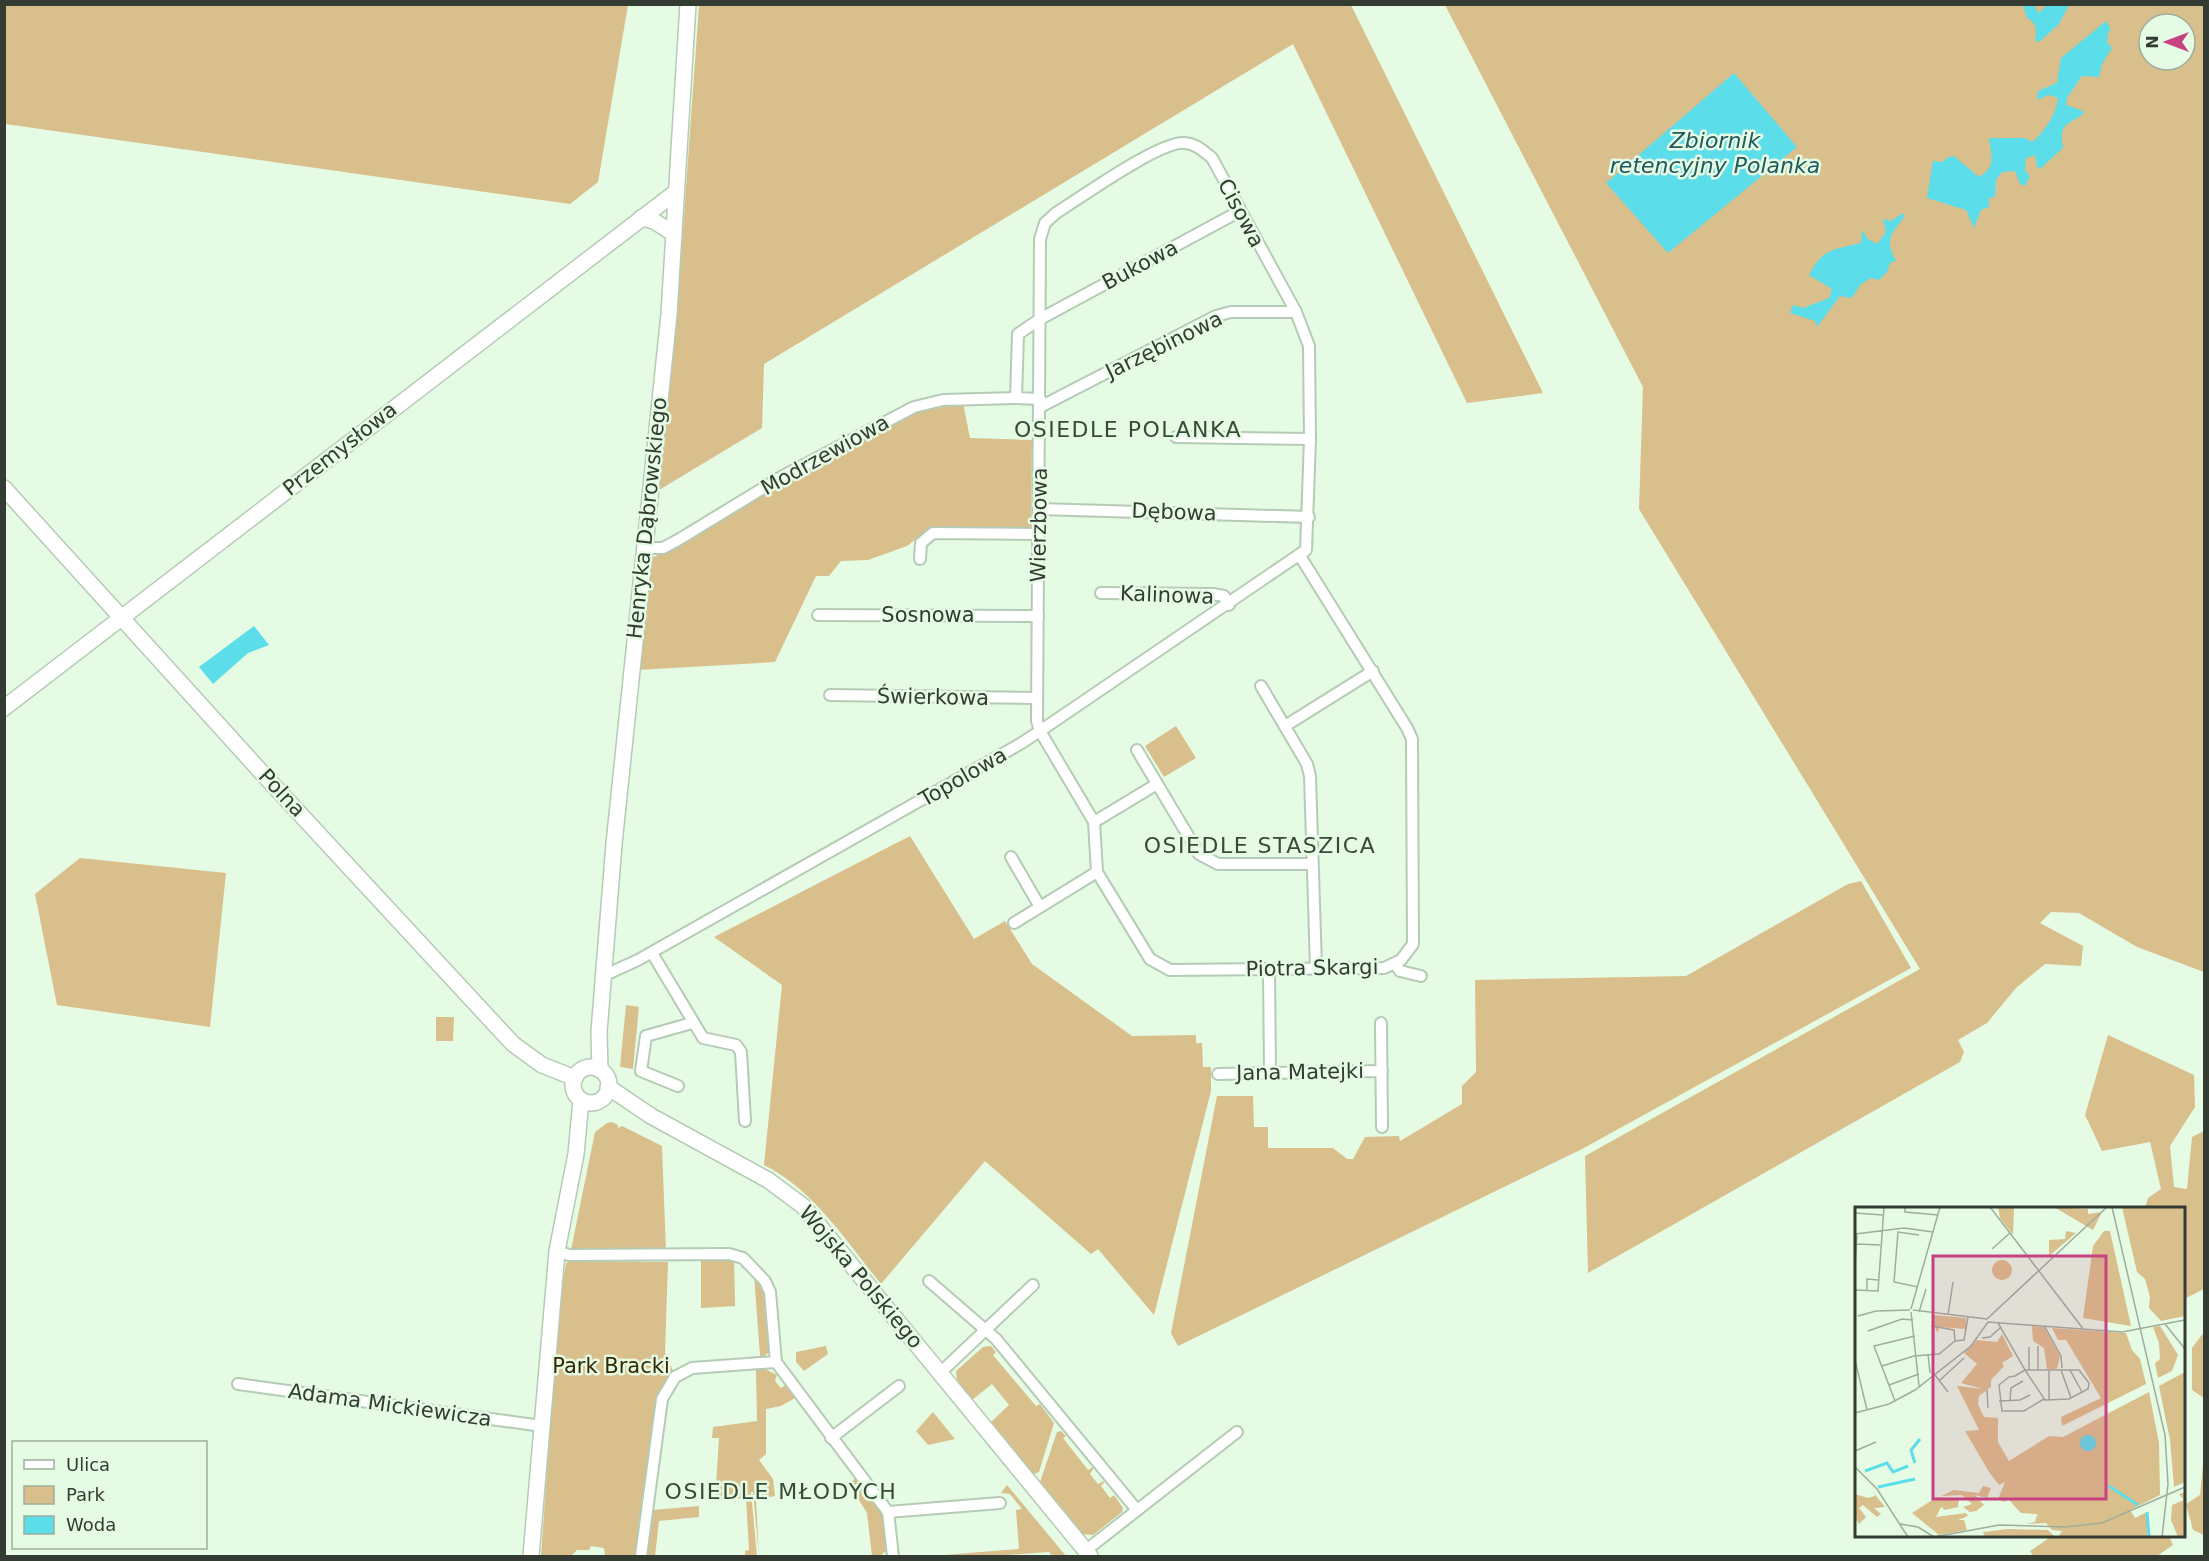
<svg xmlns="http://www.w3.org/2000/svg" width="2209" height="1561" font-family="'DejaVu Sans',sans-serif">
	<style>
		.green { fill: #d9bf8b; fill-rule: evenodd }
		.water { fill: #5bddea }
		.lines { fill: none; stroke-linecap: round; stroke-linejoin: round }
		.street-casing { stroke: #b5cbb5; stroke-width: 14 }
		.secondary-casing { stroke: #b5cbb5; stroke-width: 18 }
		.street { stroke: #fff; stroke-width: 10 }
		.secondary { stroke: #fff; stroke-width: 15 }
		.labels { text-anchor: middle; stroke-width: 5; stroke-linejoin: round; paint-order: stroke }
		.street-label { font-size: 21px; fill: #333b32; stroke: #e5fbe4 }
		.park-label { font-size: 21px; fill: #382802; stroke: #e5fbe4 }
		.water-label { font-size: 22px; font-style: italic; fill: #22595e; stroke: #e5fbe4 }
		.neighbourhood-label { font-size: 22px; letter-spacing: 1.5px; fill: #384a38; stroke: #e5fbe4 }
		.inset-river { fill: none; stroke: #5bddea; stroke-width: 3 }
		.inset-road { fill: none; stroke: #9eae9d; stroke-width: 1.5 }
		.view { fill: #c84282; fill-opacity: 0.15; stroke: #c84282; stroke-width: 3 }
		.inset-edge { fill: none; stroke: #333b32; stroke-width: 3 }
	</style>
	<rect width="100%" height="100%" fill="#e5fbe4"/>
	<g class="green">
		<polygon points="5,4 628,4 628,5 598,182 570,204 5,124"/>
		<polygon points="699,5 1351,5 1543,393 1467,403 1293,44 764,364 762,428 659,490 677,315"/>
		<path d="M 1445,5 L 2204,5 L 2204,972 L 2137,947 L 2079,913 L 2051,912 L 2040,923 L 2083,946 L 2081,966 L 2045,964 L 2016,988 L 1987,1023 L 1958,1040 L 1964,1052 L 1960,1062 L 1588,1273 L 1585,1156 L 1920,969 L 1639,509 L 1643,387 ZM 2149,24 L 2185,24 L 2185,60 L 2149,60 Z"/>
		<polygon points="951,403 963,403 970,438 1032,440 1031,529 931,527 907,546 868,560 841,561 829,576 816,576 775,662 637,670 651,558 663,553 787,477 912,413"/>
		<polygon points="1176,726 1196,758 1164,777 1145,746"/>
		<path d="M 910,836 L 974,939 L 1005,921 L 1032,964 L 1132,1036 L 1196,1035 L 1196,1043 L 1202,1043 L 1203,1067 L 1211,1067 L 1211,1091 L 1154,1315 L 1098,1249 L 1091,1254 L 985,1161 L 881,1284 C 846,1241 814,1190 764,1165 L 782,985 L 714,937 Z"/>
		<polygon points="80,858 226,873 210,1027 57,1005 35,894"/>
		<polygon points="1861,881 1911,968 1582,1149 1178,1346 1171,1333 1217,1096 1253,1096 1254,1127 1268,1127 1268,1148 1333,1148 1347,1159 1353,1159 1365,1137 1399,1136 1400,1141 1462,1104 1462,1086 1476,1072 1475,980 1686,976 1848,884"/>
		<polygon points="626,1005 639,1007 633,1069 620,1067"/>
		<polygon points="436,1017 454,1017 453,1041 436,1041"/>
		<polygon points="2108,1035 2194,1075 2195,1107 2170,1146 2174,1187 2187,1189 2192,1137 2204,1131 2204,1289 2184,1299 2184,1208 2145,1208 2148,1198 2161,1189 2150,1142 2102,1151 2085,1115"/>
		<polygon points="612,1122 618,1125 618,1128 622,1126 662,1146 666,1252 571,1250 595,1132 607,1123"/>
		<polygon points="734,1258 735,1306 701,1308 701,1259"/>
		<polygon points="571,1261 668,1262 665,1353 674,1373 668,1378 637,1556 605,1556 604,1548 591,1546 589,1550 577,1550 571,1556 541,1556 559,1305 566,1263"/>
		<path d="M 743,1264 C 768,1284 772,1321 769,1352 L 759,1361 L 754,1362 L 753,1357 L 760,1356 L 754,1275 L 741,1267 Z"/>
		<polygon points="2204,1332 2204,1398 2192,1390 2192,1348"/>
		<polygon points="826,1346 828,1354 804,1371 796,1362 796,1352"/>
		<polygon points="991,1346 996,1352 993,1355 1036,1406 1040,1404 1054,1423 1039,1472 1031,1475 989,1424 1009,1405 992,1384 972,1400 957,1380 956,1371 983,1347"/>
		<polygon points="765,1369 777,1375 775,1381 781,1388 785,1385 795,1398 781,1406 766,1409 766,1454 759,1460 773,1479 775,1496 756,1500 759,1556 753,1492 751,1492 757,1556 745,1556 745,1551 749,1550 746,1498 715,1501 719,1438 712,1438 713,1427 757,1421 756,1370"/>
		<polygon points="933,1412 955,1439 928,1445 916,1431"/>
		<polygon points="1061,1431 1066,1436 1063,1438 1088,1470 1095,1466 1090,1474 1098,1484 1106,1480 1101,1486 1110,1498 1114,1495 1123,1508 1122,1512 1093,1535 1082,1534 1040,1482 1057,1432"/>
		<polygon points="2204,1453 2204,1535 2193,1530 2186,1504 2200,1495"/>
		<polygon points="857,1477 883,1513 887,1550 880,1556 872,1556 867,1513 849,1484"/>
		<polygon points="1007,1485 1066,1556 1052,1556 1049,1552 996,1556 932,1556 1019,1549 1016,1510 1022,1509 1010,1494 1001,1493"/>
		<polygon points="699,1506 699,1517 659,1521 655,1556 645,1556 652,1510"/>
		<polygon points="2052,1536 2169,1536 2173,1545 2157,1556 2033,1556 2030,1551"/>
	</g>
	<g class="water">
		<path d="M 2023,5 L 2033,5 L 2039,13 L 2047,5 L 2069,5 L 2059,24 L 2039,42 L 2035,40 C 2037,30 2037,23 2027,18 Z"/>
		<path d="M 2106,21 L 2111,30 L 2108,32 L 2107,42 L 2112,48 L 2102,64 L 2099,77 L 2082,76 L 2067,98 L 2066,105 L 2081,110 L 2084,113 C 2071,125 2058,120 2063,148 L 2040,169 L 2037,167 L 2035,155 L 2026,158 L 2025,170 L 2030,176 L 2025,186 L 2020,184 L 2015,171 L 2002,172 L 1996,180 L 1995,197 L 1989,198 L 1989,207 L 1981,210 L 1974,228 L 1966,210 L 1927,198 L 1933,161 L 1943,162 L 1948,157 L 1954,156 L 1979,177 C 1997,166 1991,155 1989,138 L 2025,138 L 2032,142 C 2044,133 2057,113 2058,98 L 2049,95 L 2037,100 L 2038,91 L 2057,83 L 2061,58 Z"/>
		<polygon points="1734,73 1797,147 1668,253 1606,183"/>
		<path d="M 1903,213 L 1905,216 C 1891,235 1884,239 1896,261 L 1890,263 L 1887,272 L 1879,280 L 1871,278 L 1860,285 L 1852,298 L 1840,296 L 1817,327 L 1815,321 L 1790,313 L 1793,305 L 1803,308 L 1829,298 L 1832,289 L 1809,275 C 1823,247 1835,250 1861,243 L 1862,230 L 1868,239 L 1877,244 L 1886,232 L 1883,219 L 1891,221 Z"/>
		<polygon points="254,626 269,645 248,653 213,684 199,667"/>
	</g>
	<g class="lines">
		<defs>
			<g id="street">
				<polyline points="1040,399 1016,398 1018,334 1040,319 1240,211"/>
				<polyline points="1040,407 1216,316 1231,312 1296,312"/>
				<polyline points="1176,437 1310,439"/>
				<polyline points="1039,509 1309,517"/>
				<polyline points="645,548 663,548 678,540 783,476 914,407 943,400 1016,398"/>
				<polyline points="920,559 921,543 933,533 1039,534"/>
				<polyline points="1101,593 1213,594 1224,596 1229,605"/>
				<polyline points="818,615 1038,616"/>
				<polyline points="1261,686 1307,764 1310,776 1316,968"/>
				<polyline points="830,695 1037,698"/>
				<polyline points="1285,726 1373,671"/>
				<polyline points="1137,750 1199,854 1218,864 1312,864"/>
				<polyline points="1094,822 1157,784"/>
				<polyline points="1011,857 1040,907"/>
				<polyline points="1014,923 1097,872"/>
				<polyline points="652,953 703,1038 736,1045 741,1052 745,1121"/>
				<polyline points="1395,964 1400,971 1421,976"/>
				<polyline points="1269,970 1270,1071"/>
				<path d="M 603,976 L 638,960 L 1020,744 L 1040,731 L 1306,550 L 1310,439 L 1309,346 L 1296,312 L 1212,158 C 1203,151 1197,144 1185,143 C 1161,140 1080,198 1056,213 L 1045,223 L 1040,239 L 1037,721 L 1040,731 L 1094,822 L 1097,872 L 1150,959 L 1170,970 L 1384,968 L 1401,960 L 1413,944 L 1412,739 L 1407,728 L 1300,556"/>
				<polyline points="1381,1023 1382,1127"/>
				<polyline points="1218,1074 1382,1071"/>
				<polyline points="678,1086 641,1071 646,1036 692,1023"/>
				<polyline points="557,1251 569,1255 729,1254 743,1258 765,1281 770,1292 776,1362 888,1512 893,1556"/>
				<polyline points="929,1281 996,1339 1137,1510"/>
				<polyline points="940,1373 1033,1285"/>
				<polyline points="238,1384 542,1426"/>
				<polyline points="831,1438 899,1386"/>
				<polyline points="888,1512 1000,1503"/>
				<polyline points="1085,1551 1237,1432"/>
				<polyline points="641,1556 662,1399 675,1377 692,1368 776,1362"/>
			</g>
			<g id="secondary">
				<polyline points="641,218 654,221 674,234"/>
				<polyline points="4,488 263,774 513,1044 542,1065 575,1078"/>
				<polyline points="4,708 676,192"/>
				<circle cx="591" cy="1085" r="18"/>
				<polyline points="600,1070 599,1032 614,844 669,314 688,4"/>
				<polyline points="608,1087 651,1116 768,1180 803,1206 1090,1556"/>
				<polyline points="531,1556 557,1251 576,1154 581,1100"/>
			</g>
		</defs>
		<use href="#street" class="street-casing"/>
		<use href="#secondary" class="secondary-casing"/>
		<use href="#street" class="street"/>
		<use href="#secondary" class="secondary"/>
	</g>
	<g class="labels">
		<g class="street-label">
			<text transform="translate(1241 213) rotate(62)" y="7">Cisowa</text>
			<text transform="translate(1140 265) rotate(-28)" y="7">Bukowa</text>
			<text transform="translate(1164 345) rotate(-26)" y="7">Jarzębinowa</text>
			<text transform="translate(340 449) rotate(-38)" y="7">Przemysłowa</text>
			<text transform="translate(825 455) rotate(-29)" y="7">Modrzewiowa</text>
			<text transform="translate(1174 512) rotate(2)" y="7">Dębowa</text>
			<text transform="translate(647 518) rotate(-84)" y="7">Henryka Dąbrowskiego</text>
			<text transform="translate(1039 525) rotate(-89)" y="7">Wierzbowa</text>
			<text transform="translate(1167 595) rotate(2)" y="7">Kalinowa</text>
			<text x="928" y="622">Sosnowa</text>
			<text transform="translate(933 697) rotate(1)" y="7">Świerkowa</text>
			<text transform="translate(963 777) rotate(-30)" y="7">Topolowa</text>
			<text transform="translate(282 793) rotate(47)" y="7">Polna</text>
			<text transform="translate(1312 968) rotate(-1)" y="7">Piotra Skargi</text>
			<text transform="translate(1300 1072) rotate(-1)" y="7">Jana Matejki</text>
			<text transform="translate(861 1277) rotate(50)" y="7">Wojska Polskiego</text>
			<text transform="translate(390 1405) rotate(8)" y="7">Adama Mickiewicza</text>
		</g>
		<g class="park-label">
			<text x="611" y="1373">Park Bracki</text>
		</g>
		<g class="water-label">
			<text x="1715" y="148">Zbiornik<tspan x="1715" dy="25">retencyjny Polanka</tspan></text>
		</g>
		<g class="neighbourhood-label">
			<text x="1128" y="437">OSIEDLE POLANKA</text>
			<text x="1260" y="853">OSIEDLE STASZICA</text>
			<text x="781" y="1499">OSIEDLE MŁODYCH</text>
		</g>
	</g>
	<g transform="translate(1855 1207)">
		<rect width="330" height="330" fill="#e5fbe4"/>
		<path d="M 143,0 L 159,0 L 158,28 L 145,11 ZM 199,0 L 233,2 L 233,7 L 247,5 L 238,23 ZM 267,0 L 330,0 L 330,109 L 306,114 L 294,101 L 295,90 L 290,72 L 282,65 ZM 211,24 L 221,26 L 194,49 L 194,33 L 210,32 ZM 249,24 L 255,24 L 276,119 L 228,111 L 238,39 ZM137 63a10 10 0 1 1 20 0a10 10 0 1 1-20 0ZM 79,108 L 111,111 L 111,122 L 84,120 L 83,126 L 77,116 ZM 177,119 L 189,120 L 205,149 L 202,162 L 192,162 L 189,141 L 178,134 ZM 305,119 L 323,148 L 317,164 L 303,171 L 300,156 L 305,152 L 304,136 L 298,120 ZM 197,121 L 271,126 L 277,143 L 285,152 L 291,177 L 207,219 L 206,210 L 246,191 L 211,133 L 203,133 ZM 147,127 L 158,149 L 147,156 L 149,159 L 136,173 L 136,180 L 124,189 L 123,197 L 129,210 L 143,211 L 143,235 L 154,254 L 194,229 L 208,230 L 294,185 L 304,236 L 305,288 L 275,303 L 280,311 L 290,306 L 294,310 L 292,330 L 203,330 L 207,324 L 197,323 L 191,316 L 172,317 L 180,315 L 182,308 L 185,311 L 182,307 L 166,306 L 153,292 L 149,295 L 143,292 L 150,275 L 144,278 L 134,265 L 110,224 L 124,223 L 102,179 L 128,182 L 106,176 L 122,157 L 109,146 L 122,133 L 142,135 ZM 330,165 L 330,275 L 319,280 L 315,233 L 304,179 ZM 128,279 L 136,281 L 132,291 L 120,288 L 129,298 L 121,304 L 115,305 L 108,300 L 117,297 L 107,288 L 86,289 L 99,283 L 124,286 ZM 17,284 L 30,300 L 19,301 L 26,307 L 22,310 L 8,298 L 4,301 L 11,310 L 4,317 L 0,311 L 0,287 L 13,291 L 20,289 ZM 330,285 L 330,330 L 323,330 L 316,313 L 317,298 L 329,293 L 324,287 ZM 82,290 L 104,292 L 103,300 L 90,303 L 86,300 L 81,310 L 111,306 L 113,309 L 103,313 L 109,313 L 112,323 L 84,328 L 57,306 ZM 153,322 L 193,323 L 200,330 L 130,330 L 128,325 Z" fill="#d9bf8b"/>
		<path d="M225 236a8 8 0 1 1 16 0a8 8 0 1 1-16 0Z" fill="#5bddea"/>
		<path class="inset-river" d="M 60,256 L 56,243 L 65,232M 10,264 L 32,256 L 38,265 L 53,259M 254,279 L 283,298M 23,280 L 60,272M 292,305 L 294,330"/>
		<path class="inset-road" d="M 50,0 L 50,5 L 83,8M 135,0 L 229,123M 257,0 L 310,228 L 313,277 L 307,330M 0,6 L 28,8M 0,27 L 49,21 L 78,25M 2,37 L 25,38M 137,42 L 155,26M 0,59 L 2,27M 63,80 L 39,75 L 43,25 L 64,28M 0,83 L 23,84 L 29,0M 12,84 L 12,72 L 23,73M 56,102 L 85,0M 58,103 L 132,112M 56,105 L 64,179M 64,105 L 71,82M 78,107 L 79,147M 93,108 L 98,75M 3,109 L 21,104 L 55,103M 132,112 L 252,0M 143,116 L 169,161 L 170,163 L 190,193 L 214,192 L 233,182 L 234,176 L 224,163 L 170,163 L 160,169 L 154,170 L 144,178 L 147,204 L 169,204 L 189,192M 310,117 L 330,142M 76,119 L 99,123 L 100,134M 190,120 L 206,149 L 207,161M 13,124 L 47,112 L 58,113M 127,131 L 135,130 L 146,120M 73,147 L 75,166M 0,153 L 12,203M 27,159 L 59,149 L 84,147 L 100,134 L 109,133 L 113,110M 174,163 L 174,140M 183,163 L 183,139M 206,163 L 216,191M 215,163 L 227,185M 80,168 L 93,185M 84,174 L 109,151M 34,178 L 64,167M 132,183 L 133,201M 155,193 L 156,181 L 168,174M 194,193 L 194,163M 40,194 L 19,139 L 60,129M 144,194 L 165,193 L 175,188M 0,206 L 34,197 L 60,183 L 116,139 L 133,115 L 267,125 L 330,113M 0,244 L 21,235M 0,260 L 22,282 L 53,330M 45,317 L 63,320 L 79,330M 79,330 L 144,318 L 211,320 L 247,316 L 330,280"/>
		<path class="view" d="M 78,49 L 251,49 L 251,292 L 78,292 Z"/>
		<rect width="330" height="330" class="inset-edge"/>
	</g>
	<rect width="2209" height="1561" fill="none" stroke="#333b32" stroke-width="12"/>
	<rect x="12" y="1441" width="195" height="108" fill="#e5fbe4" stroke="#9eae9d" stroke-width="1.5"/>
	<rect x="24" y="1460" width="30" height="9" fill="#ffffff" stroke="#9eae9d" stroke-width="1.5"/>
	<text x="66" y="1471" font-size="18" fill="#333b32">Ulica</text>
	<rect x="24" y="1486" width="30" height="18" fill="#d9bf8b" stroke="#9eae9d" stroke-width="1.5"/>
	<text x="66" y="1501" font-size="18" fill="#333b32">Park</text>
	<rect x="24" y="1516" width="30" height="18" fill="#5bddea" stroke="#9eae9d" stroke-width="1.5"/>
	<text x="66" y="1531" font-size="18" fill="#333b32">Woda</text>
	<g transform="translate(2167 42) rotate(270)"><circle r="28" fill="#e5fbe4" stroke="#9eae9d" stroke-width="1.5"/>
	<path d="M0-4.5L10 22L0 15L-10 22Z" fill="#c84282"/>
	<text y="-9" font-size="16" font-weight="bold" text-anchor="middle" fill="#333b32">N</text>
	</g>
</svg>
